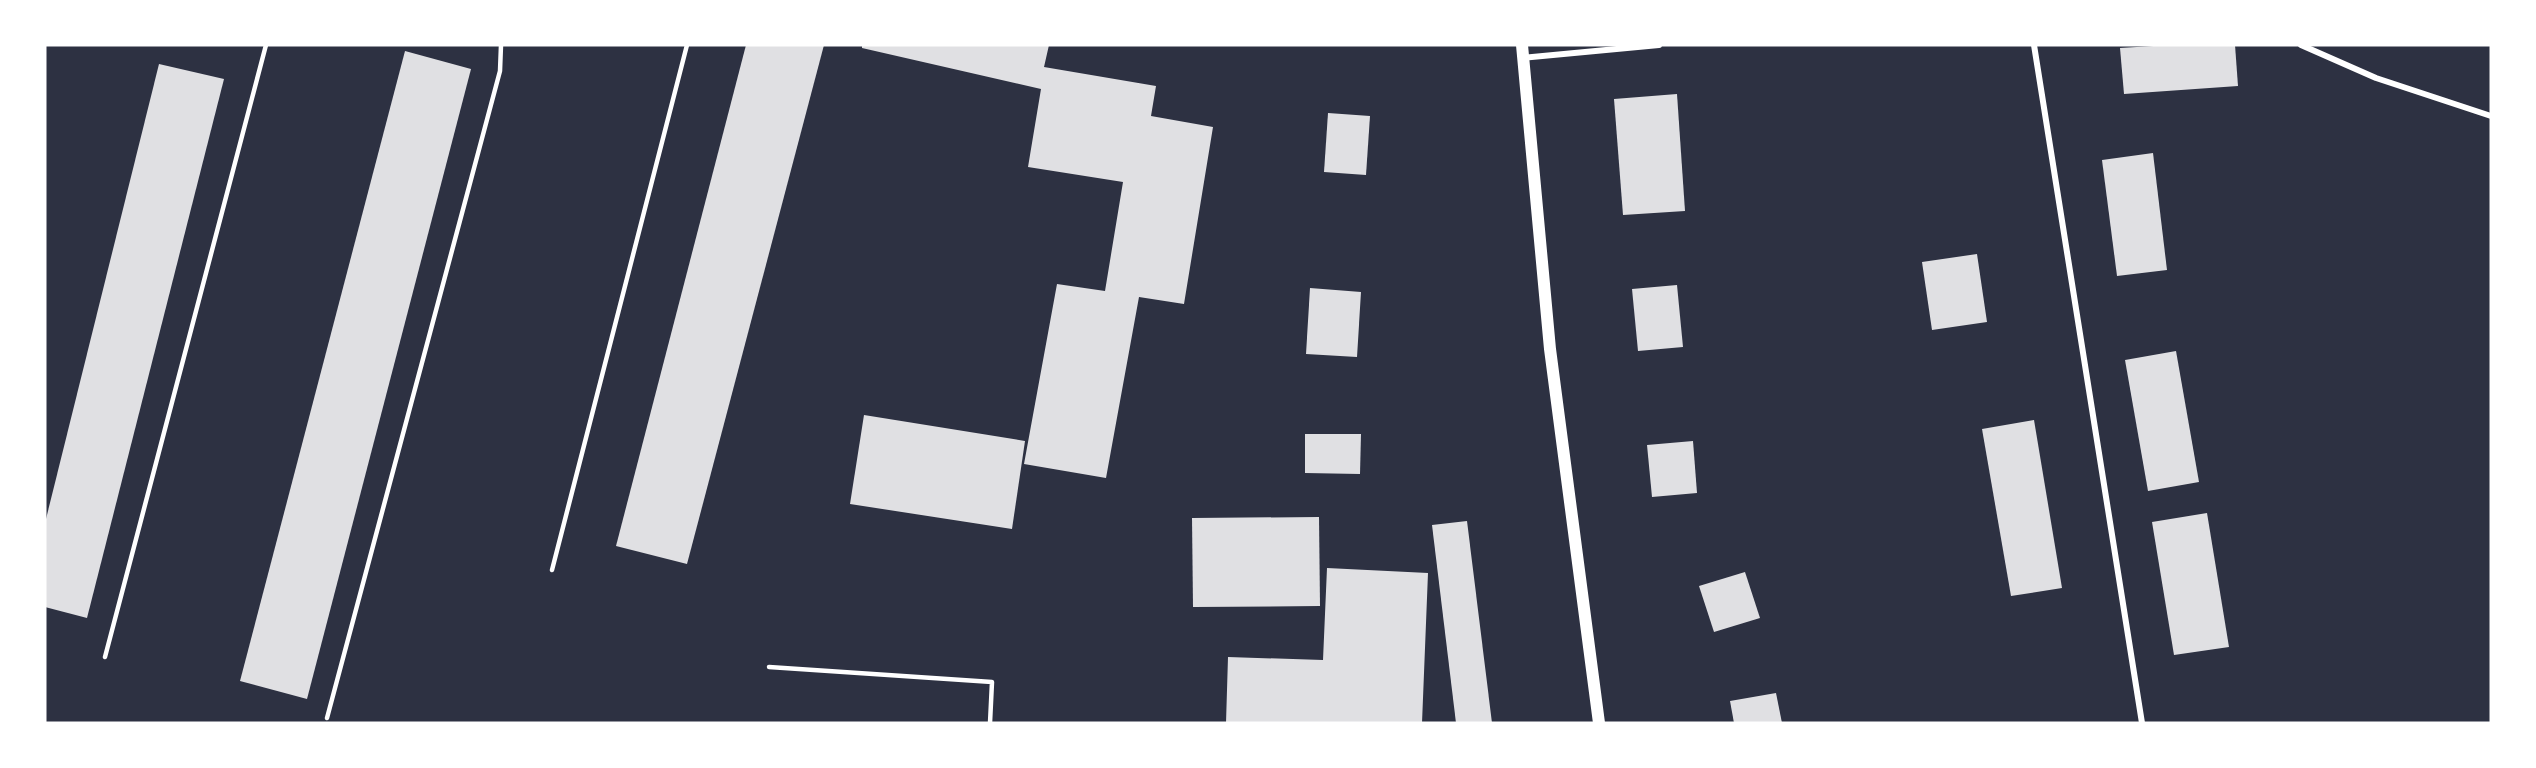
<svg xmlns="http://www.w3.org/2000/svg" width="2536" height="768" font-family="'Fira Sans Condensed',sans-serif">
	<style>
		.building { fill: #e0e0e3 }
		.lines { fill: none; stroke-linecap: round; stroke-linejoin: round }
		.service { stroke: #fff; stroke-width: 4.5 }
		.minor { stroke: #fff; stroke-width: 6 }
		.secondary { stroke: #fff; stroke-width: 12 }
	</style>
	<rect width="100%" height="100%" fill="#2d3142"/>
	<g class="building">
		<polygon points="746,45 824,45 687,564 616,546"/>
		<polygon points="862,45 1049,45 1044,67 1156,86 1151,116 1213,127 1184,304 1139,297 1106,478 1024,464 1057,284 1105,291 1123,182 1028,167 1041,89 862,48"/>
		<polygon points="2170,45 2235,45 2238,86 2124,94 2120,48"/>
		<polygon points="405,51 471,69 307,699 240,681"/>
		<polygon points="159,64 224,79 87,618 45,607 45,523"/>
		<polygon points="1677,94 1685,211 1623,215 1614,99"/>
		<polygon points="1328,113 1370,116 1366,175 1324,172"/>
		<polygon points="2153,153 2167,270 2117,276 2102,160"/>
		<polygon points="1977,254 1987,322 1932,330 1922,262"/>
		<polygon points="1677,285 1683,347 1638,351 1632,289"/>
		<polygon points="1310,288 1361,292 1357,357 1306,354"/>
		<polygon points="2176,351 2199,482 2148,491 2125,360"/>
		<polygon points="864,415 1025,441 1012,529 850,504"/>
		<polygon points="2034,420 2062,588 2011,596 1982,429"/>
		<polygon points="1305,434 1361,434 1360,474 1305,473"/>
		<polygon points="1693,441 1697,493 1652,497 1647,445"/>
		<polygon points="2207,513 2229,647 2174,655 2152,522"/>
		<polygon points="1319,517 1320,606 1193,607 1192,518"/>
		<polygon points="1467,521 1492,723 1456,723 1432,525"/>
		<polygon points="1327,568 1428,573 1422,723 1226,723 1228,657 1323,660"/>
		<polygon points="1745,572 1760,618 1714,632 1699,586"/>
		<polygon points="1776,693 1782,723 1734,723 1730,701"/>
	</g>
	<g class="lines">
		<g class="service">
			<polyline points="552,570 687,45"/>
			<polyline points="105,657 266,45"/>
			<polyline points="769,667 992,682 990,723"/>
			<polyline points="327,718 500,71 501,45"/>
		</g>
		<g class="minor">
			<polyline points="2034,45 2142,723"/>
			<polyline points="2301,45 2376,78 2491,116"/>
			<polyline points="1522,58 1659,45"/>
		</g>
		<polyline class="secondary" points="1522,45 1550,349 1599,723"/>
	</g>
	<rect width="2536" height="768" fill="none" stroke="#ffffff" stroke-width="93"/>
</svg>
